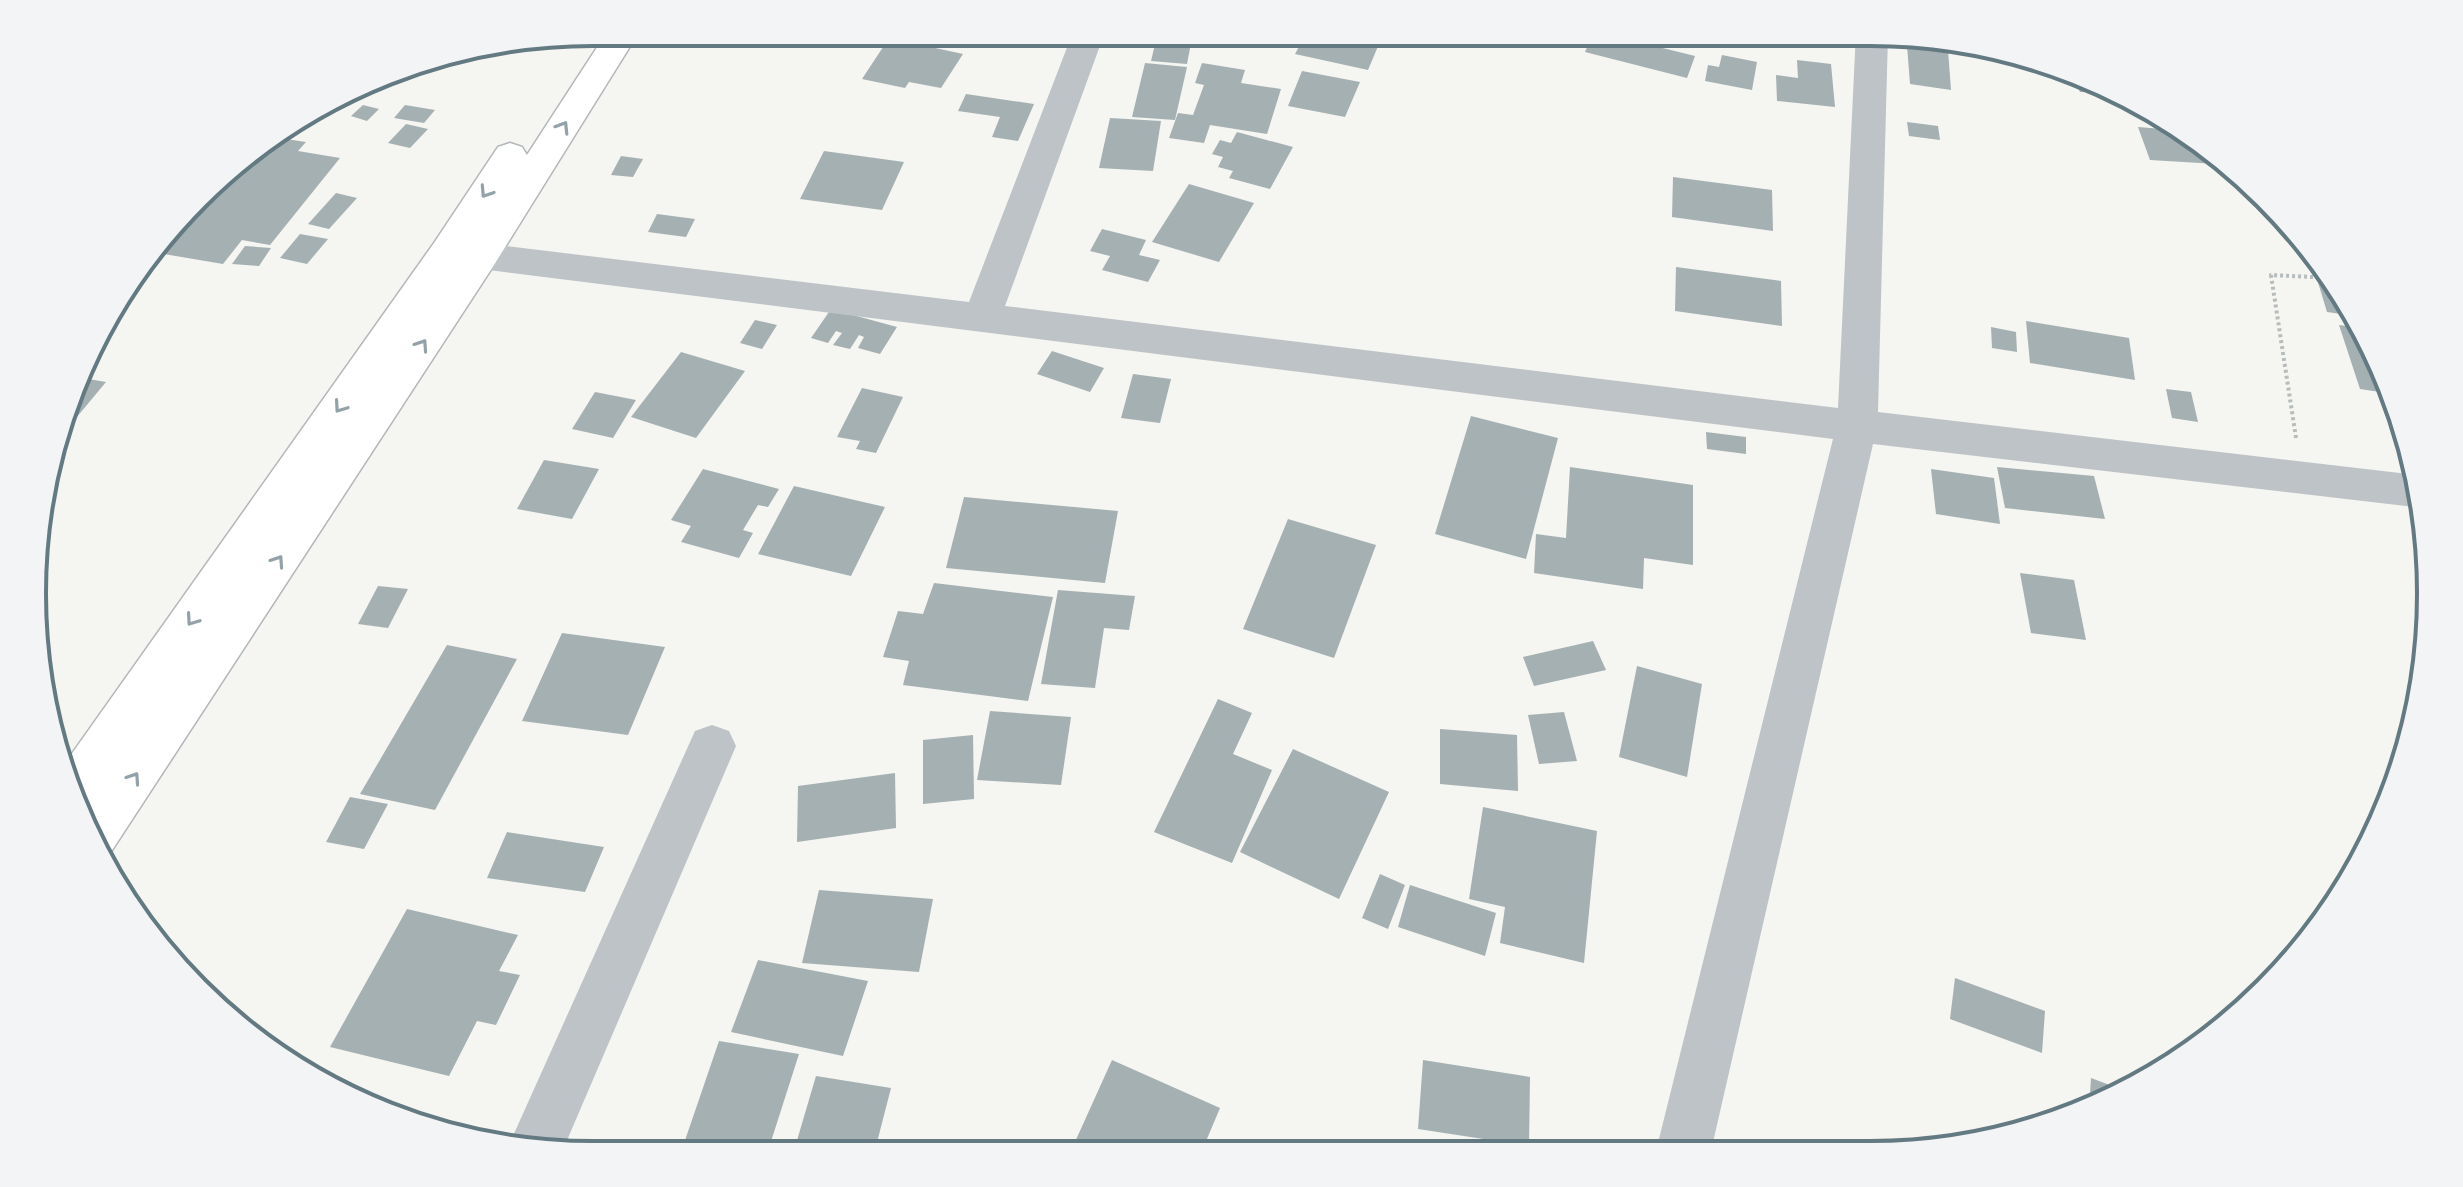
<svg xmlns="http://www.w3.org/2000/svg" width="2463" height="1187" font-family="Karla,sans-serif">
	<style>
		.building { fill: #a5b0b3 }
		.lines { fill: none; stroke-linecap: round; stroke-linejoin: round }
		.primary-casing { stroke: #b1b7ba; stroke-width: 3 }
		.path { stroke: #b7bcbd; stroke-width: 4; stroke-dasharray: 3 3; stroke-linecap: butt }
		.minor { fill: #bdc3c6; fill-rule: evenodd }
		.primary { fill: #fff; fill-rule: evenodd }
		.oneway { stroke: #92a2a8 }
		.rim { fill: none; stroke: #637a83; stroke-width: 4 }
	</style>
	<rect width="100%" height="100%" fill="#f5f5f1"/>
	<g class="building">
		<polygon points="1294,32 1384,32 1368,70 1295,54 1301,43 1290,40"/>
		<polygon points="1517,32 1560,32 1557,43 1515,36"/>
		<polygon points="1594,32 1598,32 1695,56 1687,78 1585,52"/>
		<polygon points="1679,32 1743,32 1740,46"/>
		<polygon points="889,38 963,54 941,88 909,82 905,88 862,79"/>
		<polygon points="1156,40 1191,43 1187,64 1151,61"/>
		<polygon points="1907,45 1948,50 1951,90 1910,84"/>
		<polygon points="1722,55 1757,62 1752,90 1705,81 1708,65 1719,67"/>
		<polygon points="1797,60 1831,64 1835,107 1777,101 1776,75 1798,78"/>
		<polygon points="1145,63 1187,67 1175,120 1132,117"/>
		<polygon points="1202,63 1245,70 1241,83 1281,89 1267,134 1210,125 1204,143 1169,138 1178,113 1193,115 1204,85 1195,83"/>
		<polygon points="1302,71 1360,82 1345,117 1288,106"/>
		<polygon points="2071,71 2085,75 2119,93 2080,92"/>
		<polygon points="966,94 1034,104 1018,141 992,137 1000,117 958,111"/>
		<polygon points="363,105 379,109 367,121 351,116"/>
		<polygon points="405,105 435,110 424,123 394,118"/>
		<polygon points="1110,118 1161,121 1153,171 1099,168"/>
		<polygon points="1907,122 1938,126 1940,140 1909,136"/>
		<polygon points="406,124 428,129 410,148 388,143"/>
		<polygon points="2138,127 2187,131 2212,152 2217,164 2150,160"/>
		<polygon points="1237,132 1293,147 1270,189 1229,178 1233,171 1218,167 1223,157 1212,154 1220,140 1231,143"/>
		<polygon points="272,137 306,142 298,151 340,158 270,245 242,240 223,264 158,253 146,266 141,265 172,223 251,149 256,150"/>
		<polygon points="824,151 904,162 882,210 800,199"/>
		<polygon points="621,156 643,159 633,177 611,175"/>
		<polygon points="1673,177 1772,190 1773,231 1672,217"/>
		<polygon points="1189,184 1254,203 1219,262 1152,242"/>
		<polygon points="336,193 357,198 329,229 308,224"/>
		<polygon points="657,214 695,219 686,237 648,232"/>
		<polygon points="1102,229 1146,240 1139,255 1160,260 1148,282 1102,270 1110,256 1090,251"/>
		<polygon points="300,234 328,239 307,264 280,258"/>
		<polygon points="245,246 271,248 259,266 232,264"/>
		<polygon points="1676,267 1781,281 1782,326 1675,311"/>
		<polygon points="136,273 147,275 102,326 107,312"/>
		<polygon points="2317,279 2336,281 2355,316 2327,312"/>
		<polygon points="831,309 897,327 880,354 858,348 864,337 859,335 850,349 833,345 842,333 836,331 828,343 811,338"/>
		<polygon points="755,320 777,325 762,349 740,343"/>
		<polygon points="2026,321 2129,338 2135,380 2030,363"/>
		<polygon points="2339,325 2361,328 2388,379 2393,394 2360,389"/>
		<polygon points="1991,327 2016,332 2017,352 1992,348"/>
		<polygon points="1052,351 1104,368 1090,392 1037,374"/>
		<polygon points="681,352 745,371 696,438 631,417"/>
		<polygon points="1133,374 1171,379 1160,423 1121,418"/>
		<polygon points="83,378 106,382 61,436 61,435"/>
		<polygon points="862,388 903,397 876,453 856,449 860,441 837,437"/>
		<polygon points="2166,389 2191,392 2198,422 2172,418"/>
		<polygon points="595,392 636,400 613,438 572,429"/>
		<polygon points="1471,416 1558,438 1526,559 1435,534"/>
		<polygon points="1706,432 1746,437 1746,454 1707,449"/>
		<polygon points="544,460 599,469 572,519 517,509"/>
		<polygon points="1570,467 1693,485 1693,565 1644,558 1643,589 1534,573 1536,534 1566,538"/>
		<polygon points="1997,467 2094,476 2105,519 2005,508"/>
		<polygon points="703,469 779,489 768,507 758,505 743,530 753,533 739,558 681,542 691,526 671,520"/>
		<polygon points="1931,469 1994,478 2000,524 1936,514"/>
		<polygon points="794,486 885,507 851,576 758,554"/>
		<polygon points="964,497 1118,511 1105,583 946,568"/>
		<polygon points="1288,519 1376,545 1334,658 1243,629"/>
		<polygon points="2020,573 2074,580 2086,640 2031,633"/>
		<polygon points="934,583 1053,597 1028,701 903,685 909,661 883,657 898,611 923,614"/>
		<polygon points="378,586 408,589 388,628 358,624"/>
		<polygon points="1058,590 1135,596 1129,630 1104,628 1095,688 1041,684"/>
		<polygon points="562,633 665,647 628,735 522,721"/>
		<polygon points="1593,641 1606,670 1534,686 1523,657"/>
		<polygon points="447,645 517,659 435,810 360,794"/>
		<polygon points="1637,666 1702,684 1687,777 1619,757"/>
		<polygon points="1218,699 1252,713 1233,754 1272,770 1232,863 1154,832"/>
		<polygon points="990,711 1071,717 1061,785 977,780"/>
		<polygon points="1564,712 1577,761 1539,764 1528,715"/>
		<polygon points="1440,729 1517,735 1518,791 1440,784"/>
		<polygon points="973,735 974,799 923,804 923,740"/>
		<polygon points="1293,749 1389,792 1339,899 1240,852"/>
		<polygon points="895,773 896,828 797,842 798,786"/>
		<polygon points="350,797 388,804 364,849 326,842"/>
		<polygon points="1483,807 1597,831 1584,963 1500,943 1505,907 1469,899"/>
		<polygon points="507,832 604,847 585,892 487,878"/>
		<polygon points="1380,874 1405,885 1388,929 1362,918"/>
		<polygon points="1410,885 1496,913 1485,956 1398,927"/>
		<polygon points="819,890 933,899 919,972 802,963"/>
		<polygon points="407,909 518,935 499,971 520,975 496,1025 477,1021 449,1076 330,1047"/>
		<polygon points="758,960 868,981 843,1056 731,1032"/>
		<polygon points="1955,978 2045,1011 2042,1053 1950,1019"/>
		<polygon points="719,1041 799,1054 767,1154 680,1155"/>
		<polygon points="1112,1060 1220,1108 1201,1153 1070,1153"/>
		<polygon points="1423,1060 1530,1077 1529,1146 1418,1129"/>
		<polygon points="816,1076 891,1088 874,1154 793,1154"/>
		<polygon points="2091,1078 2123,1090 2089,1109"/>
	</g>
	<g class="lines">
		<defs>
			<polygon id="primary" points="607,32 639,32 494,265 107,858 102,861 90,842 81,813 85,808 80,810 66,762 434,243 498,147 510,143 522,147 527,155"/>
		</defs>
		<use href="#primary" class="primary-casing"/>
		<polyline class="path" points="2296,438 2271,275 2333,278"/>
		<g class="minor">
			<polygon points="1073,32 1105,32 1005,306 1838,408 1856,32 1888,34 1878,412 2417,475 2423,508 1873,444 1711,1151 1656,1151 1833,439 481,269 468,265 462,256 468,247 481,243 969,302"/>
			<polygon points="712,725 729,731 736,746 562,1152 508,1147 695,731"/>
		</g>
		<use href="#primary" class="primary"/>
	</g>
	<defs><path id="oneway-chevron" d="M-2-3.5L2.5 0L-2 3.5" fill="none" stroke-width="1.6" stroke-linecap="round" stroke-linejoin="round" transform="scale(2)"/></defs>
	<g class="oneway">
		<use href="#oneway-chevron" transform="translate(563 127) rotate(-58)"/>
		<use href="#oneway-chevron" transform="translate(486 192) rotate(123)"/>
		<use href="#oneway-chevron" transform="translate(422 345) rotate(-56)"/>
		<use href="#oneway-chevron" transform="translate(340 407) rotate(125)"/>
		<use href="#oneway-chevron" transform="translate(278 561) rotate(-56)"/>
		<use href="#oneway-chevron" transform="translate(192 620) rotate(125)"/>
		<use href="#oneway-chevron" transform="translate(134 778) rotate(-56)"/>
	</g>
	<path d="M0 0H2463V1187H0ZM593 46H1870A547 547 0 0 1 2417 593V594A547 547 0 0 1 1870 1141H593A547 547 0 0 1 46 594V593A547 547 0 0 1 593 46Z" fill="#f3f4f5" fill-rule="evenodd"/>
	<path class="rim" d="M593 46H1870A547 547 0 0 1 2417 593V594A547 547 0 0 1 1870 1141H593A547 547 0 0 1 46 594V593A547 547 0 0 1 593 46Z"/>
</svg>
